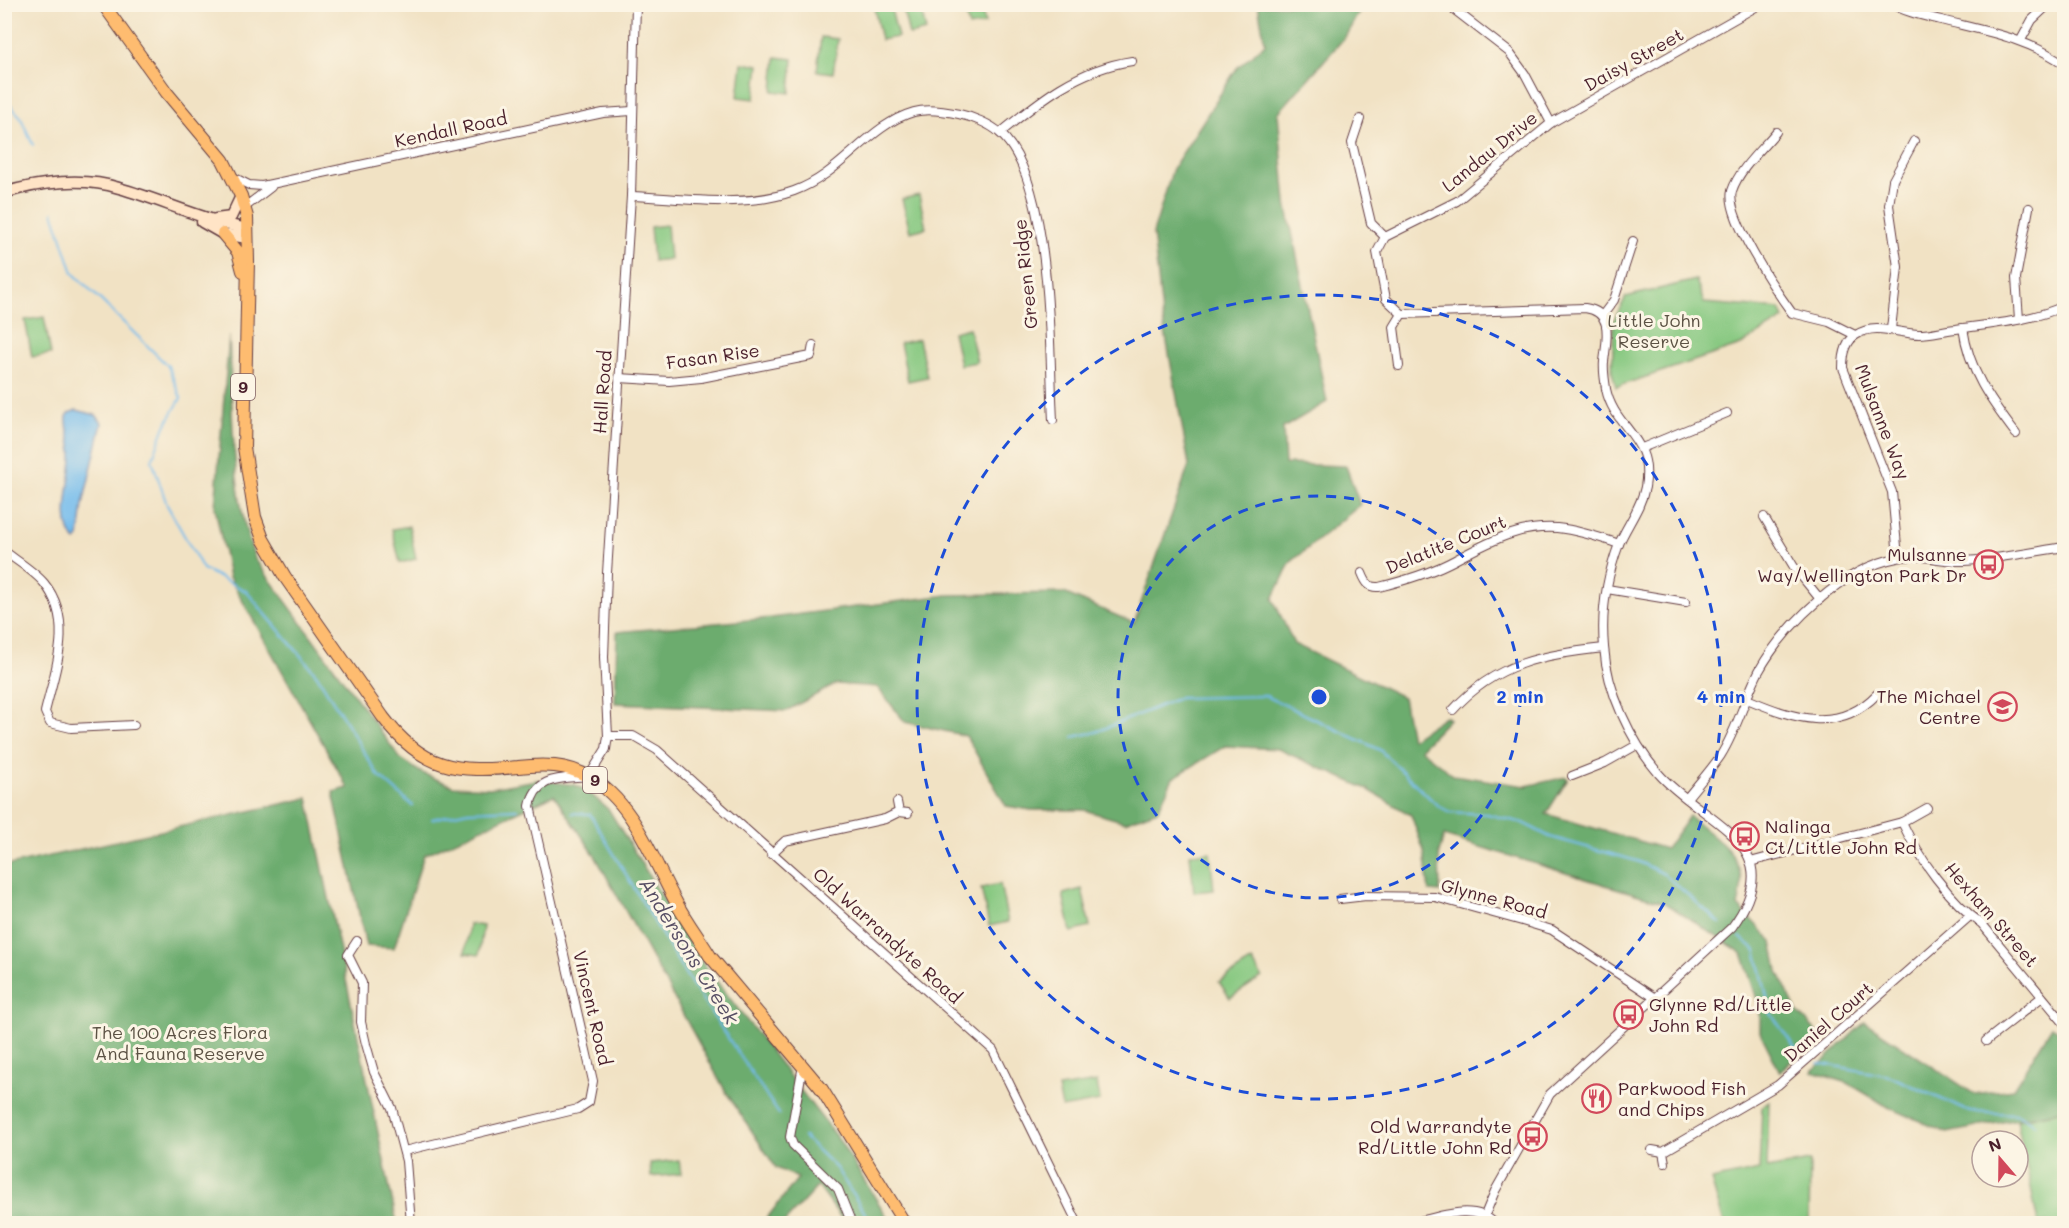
<svg xmlns="http://www.w3.org/2000/svg" width="2069" height="1228" font-family="Mali,sans-serif">
	<style>
		.green { fill: #86c880; stroke: #687456; stroke-width: 1.5 }
		.forest { fill: #6cac6e; stroke: #5b664c; stroke-width: 1.5 }
		.water { fill: #75bcec; stroke: #606e8c; stroke-width: 1.5 }
		.lines { fill: none; stroke-linecap: round; stroke-linejoin: round }
		.stream { stroke: #75bcec; stroke-width: 2 }
		.street-casing { stroke: #633c42; stroke-width: 10 }
		.secondary-casing { stroke: #633c42; stroke-width: 13 }
		.primary-casing { stroke: #633c42; stroke-width: 14 }
		.street { stroke: #fff; stroke-width: 8 }
		.secondary { stroke: #ffe4c6; stroke-width: 10 }
		.primary { stroke: #febc70; stroke-width: 12 }
		.ring { fill: none; stroke: #1d4ed8; stroke-width: 3; stroke-dasharray: 10 8 }
		.labels { text-anchor: middle; stroke-width: 6; stroke-linejoin: round; paint-order: stroke }
		.shield { fill: #fcf5e5; stroke: #7f5f63; stroke-width: 1.5 }
		.shield-label { font-size: 16px; font-weight: bold; fill: #4a1f2b }
		.street-label { font-size: 18px; fill: #4a1f2b; stroke: #fcf5e5 }
		.park-label { font-size: 18px; fill: #5c5244; stroke: #fcf5e5 }
		.poi-label { font-size: 18px; fill: #4a1f2b; stroke: #fcf5e5; text-anchor: end }
		.water-label { font-size: 20px; font-style: italic; fill: #574e65; stroke: #fcf5e5 }
		.centre { fill: #1d4ed8; stroke: #fcf5e5; stroke-width: 3 }
		.ring-label { font-size: 18px; text-anchor: middle; font-weight: bold; fill: #1d4ed8; stroke: #fcf5e5; stroke-width: 6; stroke-linejoin: round; paint-order: stroke }
	</style>
	<rect width="100%" height="100%" fill="#fcf5e5"/>
	<filter id="ink" filterUnits="userSpaceOnUse"><feTurbulence type="fractalNoise" baseFrequency=".0167" numOctaves="2"/><feDisplacementMap in="SourceGraphic" scale="12" xChannelSelector="R" yChannelSelector="G"/><feConvolveMatrix kernelMatrix="1 2 1 2 8 2 1 2 1" color-interpolation-filters="sRGB"/></filter>
	<filter id="wash" filterUnits="userSpaceOnUse"><feTurbulence type="fractalNoise" baseFrequency=".008" numOctaves="4" result="noise"/><feDisplacementMap in="SourceGraphic" scale="24" xChannelSelector="R" yChannelSelector="G"/><feGaussianBlur stdDeviation="1.35" result="paint"/><feColorMatrix in="noise" values="0 0 0 0 0 0 0 0 0 0 0 0 0 0 0 0 0 1.4 0 .05"/><feComposite in="paint" operator="in"/></filter>
	<g filter="url(#wash)">
		<rect width="100%" height="100%" fill="#f1e2c4"/>
		<g class="green">
			<polygon points="890,5 898,37 881,40 874,7"/>
			<polygon points="902,5 920,5 926,31 909,35"/>
			<polygon points="963,5 981,5 985,24 969,27"/>
			<polygon points="821,37 838,39 833,73 817,71"/>
			<polygon points="776,57 793,59 790,93 773,91"/>
			<polygon points="742,63 759,65 755,99 738,97"/>
			<polygon points="919,195 926,228 910,232 902,199"/>
			<polygon points="667,225 670,259 653,261 650,227"/>
			<polygon points="1696,280 1704,303 1780,309 1784,319 1741,345 1616,387 1612,372 1614,320 1626,297"/>
			<polygon points="44,317 51,354 32,357 25,320"/>
			<polygon points="969,328 977,362 960,365 953,332"/>
			<polygon points="919,339 927,377 908,381 900,343"/>
			<polygon points="409,526 416,559 400,563 392,529"/>
			<polygon points="1210,852 1214,890 1194,892 1190,854"/>
			<polygon points="1000,884 1008,922 989,926 981,888"/>
			<polygon points="1082,889 1090,927 1071,932 1063,894"/>
			<polygon points="469,924 483,926 479,955 465,953"/>
			<polygon points="1252,961 1262,977 1230,998 1219,982"/>
			<polygon points="1097,1082 1100,1101 1062,1108 1058,1088"/>
			<polygon points="1769,1102 1767,1169 1810,1161 1809,1223 1724,1223 1711,1180 1759,1170 1762,1107"/>
			<polygon points="2064,1110 2064,1223 2038,1223 2017,1120"/>
			<polygon points="679,1160 681,1174 651,1177 650,1163"/>
		</g>
		<g class="forest">
			<path d="M 1258,5 L 1363,5 L 1345,37 L 1278,113 L 1286,203 L 1327,402 L 1283,428 L 1285,464 L 1346,466 L 1360,505 L 1290,563 L 1273,599 L 1294,644 L 1403,697 L 1411,739 L 1445,716 L 1449,719 L 1420,749 L 1453,775 L 1526,786 L 1566,777 L 1568,779 L 1546,814 L 1666,849 L 1689,816 C 1722,845 1751,857 1738,906 L 1772,941 L 1778,971 L 1796,1010 L 1819,1034 L 1780,1072 L 1760,1032 L 1760,1009 L 1742,953 L 1665,903 L 1444,836 L 1439,853 L 1440,892 L 1429,891 L 1424,851 L 1411,815 L 1367,789 L 1278,749 L 1225,746 L 1173,778 L 1158,810 L 1125,822 L 1084,810 L 1031,810 L 1006,806 L 966,736 L 905,722 L 877,687 L 836,684 L 786,711 L 615,703 L 617,632 L 771,618 L 947,595 L 1064,593 L 1134,623 L 1189,465 L 1162,315 L 1153,233 L 1173,168 L 1237,68 L 1265,44 Z"/>
			<path d="M 229,336 C 233,409 230,490 255,559 L 400,758 L 422,773 L 453,786 L 490,788 L 537,780 L 575,785 L 587,791 L 609,810 L 702,962 L 841,1143 L 891,1223 L 845,1223 L 818,1186 L 784,1223 L 763,1223 L 798,1178 L 776,1168 L 726,1092 L 594,854 L 554,795 L 424,855 L 394,948 L 366,946 L 333,792 L 348,788 L 229,577 L 215,507 Z"/>
			<polygon points="308,798 397,1223 5,1223 5,866"/>
			<polygon points="1865,1022 1974,1094 2013,1089 2052,1026 2064,1036 2064,1110 1947,1133 1888,1107 1848,1083 1812,1072"/>
		</g>
		<path class="water" d="M 76,410 L 96,415 L 102,423 L 83,504 L 79,538 L 76,541 C 56,524 73,477 72,454 C 72,441 66,430 67,417 L 69,413 Z"/>
		<g class="lines">
			<g class="stream">
				<polyline points="4,99 20,116 33,145"/>
				<polyline points="53,212 73,273 168,366 181,398 165,426 152,460 167,505 203,569 246,591 317,675 378,775 413,806"/>
				<polyline points="1073,737 1096,732 1179,698 1266,696 1380,750 1436,804 1449,812 1487,814 1523,823 1550,837 1637,861 1664,874 1720,923"/>
				<polyline points="572,813 590,814 686,975 779,1114"/>
				<polyline points="432,819 468,811 517,809"/>
				<polyline points="1740,937 1756,950 1771,1014 1796,1049"/>
				<polyline points="1818,1063 1890,1076 1970,1112 2018,1114 2035,1125"/>
				<polyline points="804,1137 836,1168 872,1224"/>
			</g>
		</g>
	</g>
	<g filter="url(#ink)">
		<g class="lines">
			<defs>
				<g id="street">
					<path d="M 1447,4 L 1509,52 L 1525,74 L 1551,123 L 1457,201 L 1385,237 L 1377,252 L 1386,299 L 1402,314 L 1585,308 C 1615,312 1606,341 1604,362 C 1603,371 1605,380 1606,389 C 1614,429 1654,437 1645,487 C 1641,508 1627,525 1619,544 C 1607,576 1601,613 1604,647 C 1607,691 1630,740 1659,774 C 1702,823 1794,844 1732,927 L 1550,1094 L 1495,1191 L 1485,1215"/>
					<path d="M 1892,4 C 1907,13 1925,16 1941,20 C 1984,31 2027,38 2064,64"/>
					<polyline points="2021,40 2032,20 2049,4"/>
					<polyline points="1360,119 1352,143 1371,223 1385,237"/>
					<polyline points="1551,123 1761,4"/>
					<path d="M 1776,132 C 1762,149 1739,169 1732,191 C 1725,216 1776,291 1792,313 L 1829,322 L 1855,335"/>
					<path d="M 1000,133 C 1040,100 1078,69 1132,61"/>
					<polyline points="233,177 249,185 262,186 603,113 632,111"/>
					<path d="M 631,196 C 683,198 744,209 794,191 C 842,174 868,125 914,112 C 928,108 945,111 959,114 C 973,117 990,124 1000,133 C 1053,180 1049,351 1053,420"/>
					<polyline points="245,207 271,187"/>
					<polyline points="1602,316 1614,300 1633,241"/>
					<polyline points="2019,319 2016,278 2029,208"/>
					<path d="M 1963,328 C 1969,371 1990,400 2016,434"/>
					<polyline points="1891,329 1898,267 1889,205 1893,180 1914,141"/>
					<polyline points="1399,366 1394,327 1402,314"/>
					<polyline points="619,378 669,381 701,378 811,356 813,345"/>
					<polyline points="1642,448 1727,413"/>
					<polyline points="1764,517 1794,567 1820,599"/>
					<path d="M 4,551 C 17,561 34,571 44,583 C 75,621 55,670 45,712 L 50,723 L 71,728 L 134,725"/>
					<path d="M 1898,557 L 1892,492 L 1843,368 C 1843,356 1845,342 1856,335 C 1875,322 1899,334 1919,334 C 1931,334 1944,330 1956,329 C 1992,324 2031,321 2064,306"/>
					<path d="M 1362,573 C 1366,583 1369,588 1379,587 C 1403,581 1427,574 1449,563 C 1484,545 1515,525 1557,528 C 1578,530 1599,537 1619,544"/>
					<polyline points="1607,589 1686,602"/>
					<path d="M 1747,699 C 1793,718 1838,735 1877,694"/>
					<path d="M 1453,710 C 1496,662 1543,655 1604,648"/>
					<polyline points="608,736 633,736 657,750 993,1050 1078,1224"/>
					<polyline points="1572,776 1605,763 1637,745"/>
					<path d="M 1687,798 C 1698,784 1711,770 1721,755 C 1737,729 1745,698 1759,671 C 1785,625 1843,568 1897,558 C 1920,553 1941,562 1965,561 C 1998,559 2032,552 2064,547"/>
					<polyline points="897,802 899,812"/>
					<path d="M 1902,822 C 1918,857 1950,902 1982,924 L 2064,1023"/>
					<polyline points="771,854 785,841 885,819 899,812 908,813"/>
					<polyline points="1750,862 1902,822 1927,808"/>
					<polyline points="1340,899 1366,896 1435,897 1522,921 1552,930 1655,998"/>
					<polyline points="357,941 348,955 362,983 361,1022 366,1044 374,1072 392,1108 406,1161 411,1224"/>
					<polyline points="1986,1041 2042,997"/>
					<polyline points="803,1065 790,1137 793,1145 838,1189 852,1224"/>
					<polyline points="1652,1150 1663,1152 1778,1085 1970,916"/>
					<path d="M 404,1151 L 578,1109 L 589,1102 L 593,1081 L 530,806 C 536,775 562,779 589,776 L 606,749 L 608,736 L 604,657 L 607,573 L 631,196 L 636,4"/>
					<polyline points="1663,1152 1665,1163"/>
					<path d="M 1409,1224 C 1435,1218 1474,1201 1495,1224"/>
				</g>
				<g id="secondary">
					<path d="M 4,193 C 39,182 84,177 119,188 C 162,200 202,220 247,229"/>
					<polyline points="216,219 231,217 241,196"/>
					<polyline points="202,222 223,234 247,238"/>
				</g>
				<g id="primary">
					<path d="M 103,4 L 167,93 L 223,160 L 241,196 L 247,217 L 248,261 L 244,447 L 255,517 L 263,539 L 285,577 L 383,717 C 422,769 456,773 518,767 C 543,764 567,764 589,777 C 634,802 652,859 676,902 C 686,921 699,938 710,956 L 821,1088 L 905,1224"/>
					<polyline points="223,234 238,252 243,271"/>
				</g>
			</defs>
			<use href="#street" class="street-casing"/>
			<use href="#secondary" class="secondary-casing"/>
			<use href="#primary" class="primary-casing"/>
			<use href="#street" class="street"/>
			<use href="#secondary" class="secondary"/>
			<use href="#primary" class="primary"/>
		</g>
	</g>
	<g class="ring">
		<circle cx="1319" cy="697" r="201"/>
		<circle cx="1319" cy="697" r="402"/>
	</g>
	<defs>
		<symbol id="bus-ring" viewBox="-11 -11 22 22"><circle r="9.5" fill="#fcf5e5" stroke="#d1495b" stroke-width="1.5"/><path d="M-5-6H5V4H4V6H2V4H-2V6H-4V4H-5ZM-3.5-4V0h7V-4ZM-3.5 1.2v1.5H-2V1.2ZM2 1.2v1.5H3.5V1.2Z" fill="#d1495b"/></symbol>
		<symbol id="university-ring" viewBox="-11 -11 22 22"><circle r="9.5" fill="#fcf5e5" stroke="#d1495b" stroke-width="1.5"/><path d="M0-5L7-2L0 1L-7-2ZM-4 1L0 2.5L4 1V4Q0 6-4 4Z" fill="#d1495b"/></symbol>
		<symbol id="restaurant-ring" viewBox="-11 -11 22 22"><circle r="9.5" fill="#fcf5e5" stroke="#d1495b" stroke-width="1.5"/><path d="M-5-6h1v4h1v-4h1v4h1v-4h1v5L-1.5 .5V6h-2V.5L-5-1ZM5-6V6H3V1.5H1.5Q1.5-4 5-6Z" fill="#d1495b"/></symbol>
	</defs>
	<g fill-rule="evenodd">
		<use href="#bus-ring" x="1972" y="548" width="33" height="33"/>
		<use href="#university-ring" x="1986" y="690" width="33" height="33"/>
		<use href="#bus-ring" x="1728" y="820" width="33" height="33"/>
		<use href="#bus-ring" x="1612" y="998" width="33" height="33"/>
		<use href="#restaurant-ring" x="1580" y="1082" width="33" height="33"/>
		<use href="#bus-ring" x="1516" y="1120" width="33" height="33"/>
	</g>
	<g class="labels">
		<g class="shield">
			<rect x="231" y="374" width="24" height="26" rx="4.5"/>
			<rect x="583" y="767" width="24" height="26" rx="4.5"/>
		</g>
		<g class="shield-label">
			<text x="243" y="393">9</text>
			<text x="595" y="786">9</text>
		</g>
		<g class="street-label">
			<text transform="translate(1634 60) rotate(-29)" y="6">Daisy Street</text>
			<text transform="translate(451 130) rotate(-12)" y="6">Kendall Road</text>
			<text transform="translate(1490 152) rotate(-39)" y="6">Landau Drive</text>
			<text transform="translate(1026 274) rotate(-96)" y="6">Green Ridge</text>
			<text transform="translate(713 357) rotate(-8)" y="6">Fasan Rise</text>
			<text transform="translate(603 392) rotate(-86)" y="6">Hall Road</text>
			<text transform="translate(1882 422) rotate(69)" y="6">Mulsanne Way</text>
			<text transform="translate(1446 545) rotate(-22)" y="6">Delatite Court</text>
			<text transform="translate(1494 899) rotate(15)" y="6">Glynne Road</text>
			<text transform="translate(1991 915) rotate(49)" y="6">Hexham Street</text>
			<text transform="translate(887 936) rotate(42)" y="6">Old Warrandyte Road</text>
			<text transform="translate(592 1008) rotate(77)" y="6">Vincent Road</text>
			<text transform="translate(1829 1022) rotate(-41)" y="6">Daniel Court</text>
		</g>
		<g class="park-label">
			<text x="1654" y="327">Little John<tspan x="1654" dy="21">Reserve</tspan></text>
			<text x="180" y="1039">The 100 Acres Flora<tspan x="180" dy="21">And Fauna Reserve</tspan></text>
		</g>
		<g class="poi-label">
			<text x="1967" y="561">Mulsanne<tspan x="1967" dy="21">Way/Wellington Park Dr</tspan></text>
			<text x="1981" y="703">The Michael<tspan x="1981" dy="21">Centre</tspan></text>
			<text x="1765" y="833" text-anchor="start">Nalinga<tspan x="1765" dy="21">Ct/Little John Rd</tspan></text>
			<text x="1649" y="1011" text-anchor="start">Glynne Rd/Little<tspan x="1649" dy="21">John Rd</tspan></text>
			<text x="1618" y="1095" text-anchor="start">Parkwood Fish<tspan x="1618" dy="21">and Chips</tspan></text>
			<text x="1512" y="1133">Old Warrandyte<tspan x="1512" dy="21">Rd/Little John Rd</tspan></text>
		</g>
		<g class="water-label">
			<text transform="translate(689 951) rotate(58)" y="7">Andersons Creek</text>
		</g>
	</g>
	<circle cx="1319" cy="697" r="9" class="centre"/>
	<g class="ring-label">
		<text x="1520" y="703">2 min</text>
		<text x="1721" y="703">4 min</text>
	</g>
	<rect width="2069" height="1228" fill="none" stroke="#fcf5e5" stroke-width="24"/>
	<g transform="translate(2000 1159) rotate(340)"><circle r="28" fill="#fcf5e5" stroke="#b59f9b" stroke-width="1.5"/>
	<path d="M0-4.5L10 22L0 15L-10 22Z" fill="#d1495b"/>
	<text y="-9" font-size="16" font-weight="bold" text-anchor="middle" fill="#4a1f2b">N</text>
	</g>
</svg>
